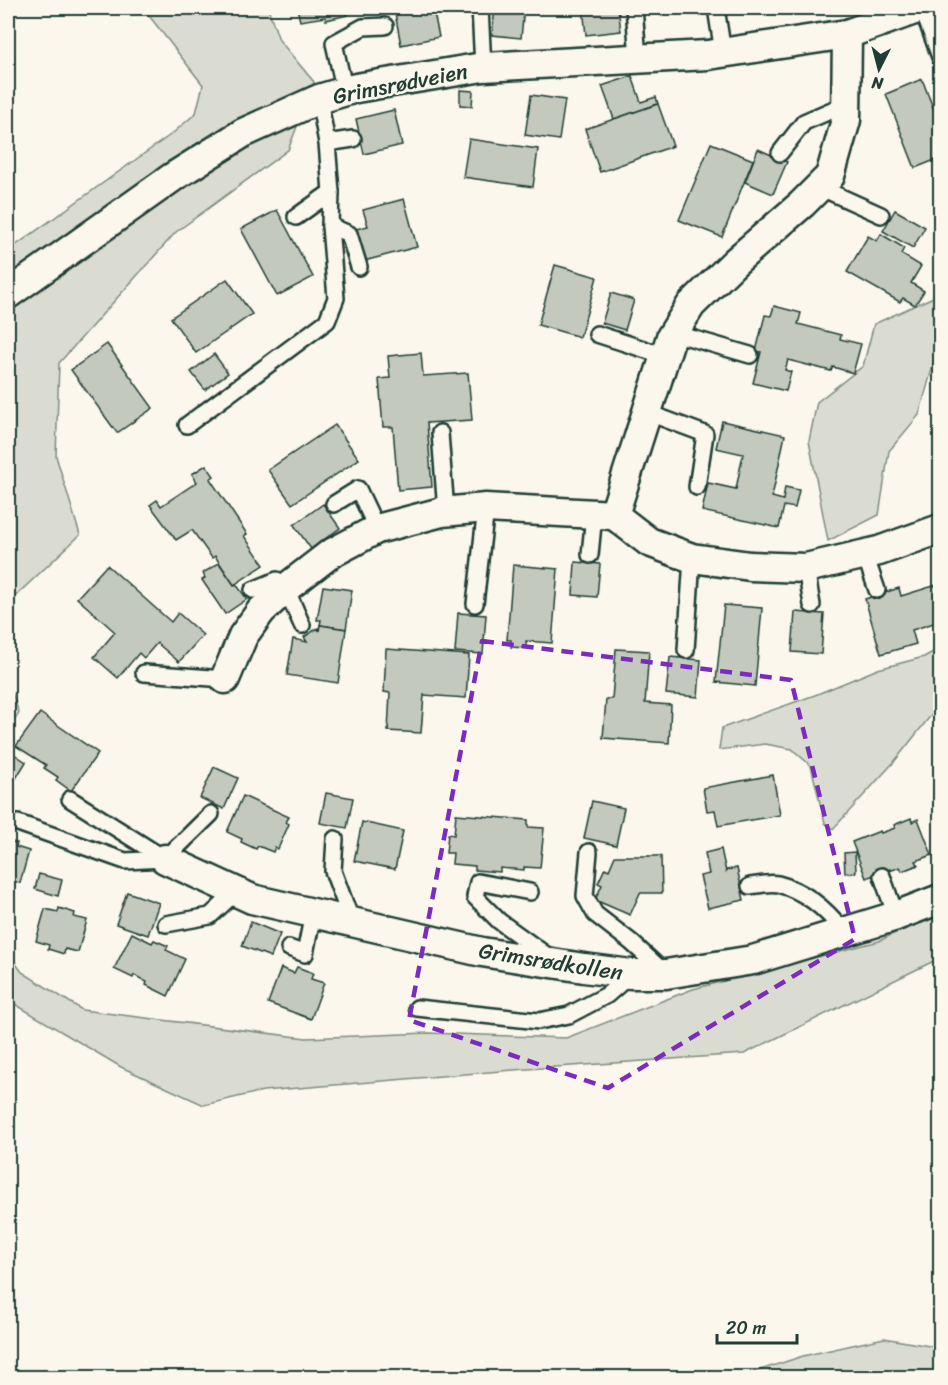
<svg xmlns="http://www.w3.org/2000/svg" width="948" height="1385" font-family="Sriracha,sans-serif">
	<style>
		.green { fill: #dbdcd1; stroke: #7d8c82; stroke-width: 1.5 }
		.building { fill: #c4c9be; stroke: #1f3d34; stroke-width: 1.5 }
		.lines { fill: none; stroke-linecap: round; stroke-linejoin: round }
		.lane-casing { stroke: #1f3d34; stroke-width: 20 }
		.street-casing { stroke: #1f3d34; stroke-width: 33 }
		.lane { stroke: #fbf7ec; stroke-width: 15 }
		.street { stroke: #fbf7ec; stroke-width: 28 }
		.marked { fill: none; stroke: #7b2cbf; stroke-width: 4.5; stroke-dasharray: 12 8; stroke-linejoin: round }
		.labels { text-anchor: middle; stroke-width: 5; stroke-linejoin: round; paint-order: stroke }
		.street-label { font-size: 22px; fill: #1f3d34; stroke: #fbf7ec }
	</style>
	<rect width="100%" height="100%" fill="#fbf7ec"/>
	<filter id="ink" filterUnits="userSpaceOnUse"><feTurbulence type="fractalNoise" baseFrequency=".0167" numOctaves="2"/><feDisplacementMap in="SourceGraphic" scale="12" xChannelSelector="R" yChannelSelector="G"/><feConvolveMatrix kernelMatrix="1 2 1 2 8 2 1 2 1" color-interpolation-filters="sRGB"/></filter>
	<g filter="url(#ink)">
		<g class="green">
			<polygon points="143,8 268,8 279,40 314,82 288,150 176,232 59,363 56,456 80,535 8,603 8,251 173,133 196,113 203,85"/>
			<polygon points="940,294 940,341 919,415 889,451 879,515 828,541 809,441 817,402 863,366 874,324"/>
			<polygon points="940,648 940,704 894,762 833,829 825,823 811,766 792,749 765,744 719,750 722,728 815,695 878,669 924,657"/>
			<polygon points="8,681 19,713 8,728"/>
			<polygon points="940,911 940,958 744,1054 513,1070 263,1091 204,1105 121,1067 8,1000 8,953 22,972 82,1010 306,1038 428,1033 566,1038 693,989 879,941"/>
			<polygon points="884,1338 940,1348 940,1377 739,1377 803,1356"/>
		</g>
		<g class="building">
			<polygon points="297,8 368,8 347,11 348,15 326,20 325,17 300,21"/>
			<polygon points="423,8 433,8 439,37 401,45 395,13"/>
			<polygon points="495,8 524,8 521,38 492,35"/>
			<polygon points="583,8 618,8 621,31 586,35"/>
			<polygon points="632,76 641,102 656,97 658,104 614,119 602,86"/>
			<polygon points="922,79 940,126 940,158 915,168 886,94"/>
			<polygon points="460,90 473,91 472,106 460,105"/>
			<polygon points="531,95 565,100 559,140 525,135"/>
			<polygon points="658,104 673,146 600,172 585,129"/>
			<polygon points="394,110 402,145 364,154 356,119"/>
			<polygon points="469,139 538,149 533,187 463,177"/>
			<polygon points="711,143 753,160 722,237 679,220"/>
			<polygon points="758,149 787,162 773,194 745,182"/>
			<polygon points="404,199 417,247 364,261 356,229 368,226 363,210"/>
			<polygon points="277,210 313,277 277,296 241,229"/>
			<polygon points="895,210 925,227 913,248 883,231"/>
			<polygon points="881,234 904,248 901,254 921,266 911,283 924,291 915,305 903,298 900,302 847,272 868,236 877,241"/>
			<polygon points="555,265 597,277 580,337 538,325"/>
			<polygon points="227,279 252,314 196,353 171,318"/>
			<polygon points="611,293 634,300 625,330 602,323"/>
			<polygon points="774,306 801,313 798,324 841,335 840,339 861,344 853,373 833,367 831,371 788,360 785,370 791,372 786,391 753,383 761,352 756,351 765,315 771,316"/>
			<polygon points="107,344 153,408 117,433 71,370"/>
			<polygon points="421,353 423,376 468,373 472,420 427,423 432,487 398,490 393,427 383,427 379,379 390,378 388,356"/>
			<polygon points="214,354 228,373 205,390 191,372"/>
			<polygon points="722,421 785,435 772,497 783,500 785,487 799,490 795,508 784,506 779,528 702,511 708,483 736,489 743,454 716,448"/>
			<polygon points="335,425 359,459 292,504 268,470"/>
			<polygon points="206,465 214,476 210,479 247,534 244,536 264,565 234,585 215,556 212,558 192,530 176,540 150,505 157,500 161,506 197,482 192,474"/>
			<polygon points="323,504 340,528 311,549 294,525"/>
			<polygon points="575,562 600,564 597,597 573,595"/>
			<polygon points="219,563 234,585 236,584 247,599 225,614 202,580 205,578 203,573"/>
			<polygon points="107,565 171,622 178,613 203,635 179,662 157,643 144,658 139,653 118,678 94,657 115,632 77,598"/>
			<polygon points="513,565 558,569 552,643 526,641 526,648 511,647 511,640 507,640"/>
			<polygon points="940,584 940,621 912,630 916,644 881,654 865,599 899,588 901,596"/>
			<polygon points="323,586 352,590 346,629 320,625 321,620 317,620"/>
			<polygon points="724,605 762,608 755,686 716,682"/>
			<polygon points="795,612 824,614 821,654 792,652"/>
			<polygon points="458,613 486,615 483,654 455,652"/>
			<polygon points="320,625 346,629 338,683 287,675 293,639 307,642 304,637 318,628 319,631"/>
			<polygon points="386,649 469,655 466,698 424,695 421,733 388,731 390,693 384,692"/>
			<polygon points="616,649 649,651 645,703 671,705 669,743 603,738 606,699 612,699"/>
			<polygon points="670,657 701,660 698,697 666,694"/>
			<polygon points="40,713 98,753 71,791 56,780 58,777 44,768 46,765 16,746"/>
			<polygon points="8,750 26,762 10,788 8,787"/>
			<polygon points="214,767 238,778 224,809 200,798"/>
			<polygon points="773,775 780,815 718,826 715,810 707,811 703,788"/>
			<polygon points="326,793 353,798 347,828 320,823"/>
			<polygon points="243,796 289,817 286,822 289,824 278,849 275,847 273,852 258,846 256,849 241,842 242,839 227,832"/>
			<polygon points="592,801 624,808 616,845 584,838"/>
			<polygon points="456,814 528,820 528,827 544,828 540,868 524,867 524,870 500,868 500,872 475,870 475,866 452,864 453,853 446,853 448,834 454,835"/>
			<polygon points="911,818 912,822 918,819 932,855 916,861 918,865 902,871 900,867 890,871 890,869 866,878 852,842 880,831 881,833 895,828 894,825"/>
			<polygon points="362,822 403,831 395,869 354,861"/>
			<polygon points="8,841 17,843 16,847 29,851 20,883 8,880 8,882"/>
			<polygon points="721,849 726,872 727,870 737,868 744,900 708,908 700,876 709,874 705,853"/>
			<polygon points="855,852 856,872 845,873 844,853"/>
			<polygon points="615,856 661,856 662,893 640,893 630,915 595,900 602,885 598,883 605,868 609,870"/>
			<polygon points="39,874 62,880 58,896 35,889"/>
			<polygon points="127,892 159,903 148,935 116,924"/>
			<polygon points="59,908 75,913 74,917 87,920 78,952 65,949 64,954 48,949 49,945 36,941 45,909 58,912"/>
			<polygon points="251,922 280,934 271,957 242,946"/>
			<polygon points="132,933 152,943 154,940 168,946 166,950 185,959 168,996 146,985 147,982 134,975 133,978 114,969"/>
			<polygon points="297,967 313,973 311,979 324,983 311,1019 268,1003 281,968 294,973"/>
		</g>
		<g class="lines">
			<defs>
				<g id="lane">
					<polyline points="480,8 483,67"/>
					<polyline points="634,8 638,58"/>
					<polyline points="716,8 723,52"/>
					<polyline points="922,8 940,57"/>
					<polyline points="345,92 334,43 363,27 385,26"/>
					<polyline points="327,143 353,139"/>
					<polyline points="780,153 804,122 846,104"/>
					<polyline points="819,187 881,215"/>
					<polyline points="296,217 331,192"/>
					<polyline points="330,226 349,234 359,267"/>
					<polyline points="674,333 750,355"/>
					<polyline points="597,334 665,356"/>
					<polyline points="646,412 705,434 697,487"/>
					<polyline points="187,425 327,321 336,298 330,226 331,192 327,143 319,99"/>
					<polyline points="440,433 446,512"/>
					<polyline points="334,504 358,489 377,529"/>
					<polyline points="590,555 594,514"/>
					<polyline points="865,555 877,590"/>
					<polyline points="806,568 812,605"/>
					<polyline points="253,590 277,580 286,588 302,625"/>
					<polyline points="475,604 486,508"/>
					<polyline points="686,650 692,558"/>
					<polyline points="144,673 225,679"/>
					<polyline points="70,799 165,859"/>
					<polyline points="18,823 125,861 165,859 211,814"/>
					<polyline points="335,839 333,871 352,922"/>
					<polyline points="589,852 585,896 595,914 631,942 666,974"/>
					<polyline points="882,876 896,916"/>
					<path d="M 750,886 C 758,885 770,882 778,884 C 806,891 827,910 844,932"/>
					<polyline points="530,892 478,882 475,897 499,921 549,957"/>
					<polyline points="166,924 210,916 236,892"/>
					<polyline points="289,948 305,954 313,913"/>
					<polyline points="417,1008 539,1021 569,1015 607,995 631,974"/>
				</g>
				<g id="street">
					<polyline points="847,34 846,120 830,176 802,204 735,262 691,305 671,337 614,515 649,542 692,558 750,566 806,568 879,551 940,529"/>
					<polyline points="8,294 173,177 243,133 319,99 356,88 483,67 708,55 847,34 920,8"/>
					<polyline points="225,679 243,636 261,611 286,588 330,554 377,529 442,512 486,508 614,515"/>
					<polyline points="165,859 252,899 482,952 584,968 631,974 666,974 753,960 896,916 940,899"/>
				</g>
			</defs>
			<use href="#lane" class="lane-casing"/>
			<use href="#street" class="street-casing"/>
			<use href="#lane" class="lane"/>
			<use href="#street" class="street"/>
		</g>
	</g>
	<path class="marked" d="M 482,641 L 791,680 L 855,939 L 608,1088 L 409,1020 Z"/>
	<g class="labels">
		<g class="street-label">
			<text transform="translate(400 83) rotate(-11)" y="8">Grimsrødveien</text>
			<text transform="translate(551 961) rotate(9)" y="8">Grimsrødkollen</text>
		</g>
	</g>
	<rect width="948" height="1385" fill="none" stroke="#fbf7ec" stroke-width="30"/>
	<rect x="15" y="15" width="918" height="1355" fill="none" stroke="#1f3d34" stroke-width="2" filter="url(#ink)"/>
	<g transform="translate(879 69) rotate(186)" stroke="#fbf7ec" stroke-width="4.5" paint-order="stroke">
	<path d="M0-4.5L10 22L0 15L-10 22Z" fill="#1f3d34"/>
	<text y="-9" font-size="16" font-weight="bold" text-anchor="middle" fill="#1f3d34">N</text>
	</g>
	<path d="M717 1334v9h80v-9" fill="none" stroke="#1f3d34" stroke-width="3"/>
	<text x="726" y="1334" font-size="18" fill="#1f3d34" stroke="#fbf7ec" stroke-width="4.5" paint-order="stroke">20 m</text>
</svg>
